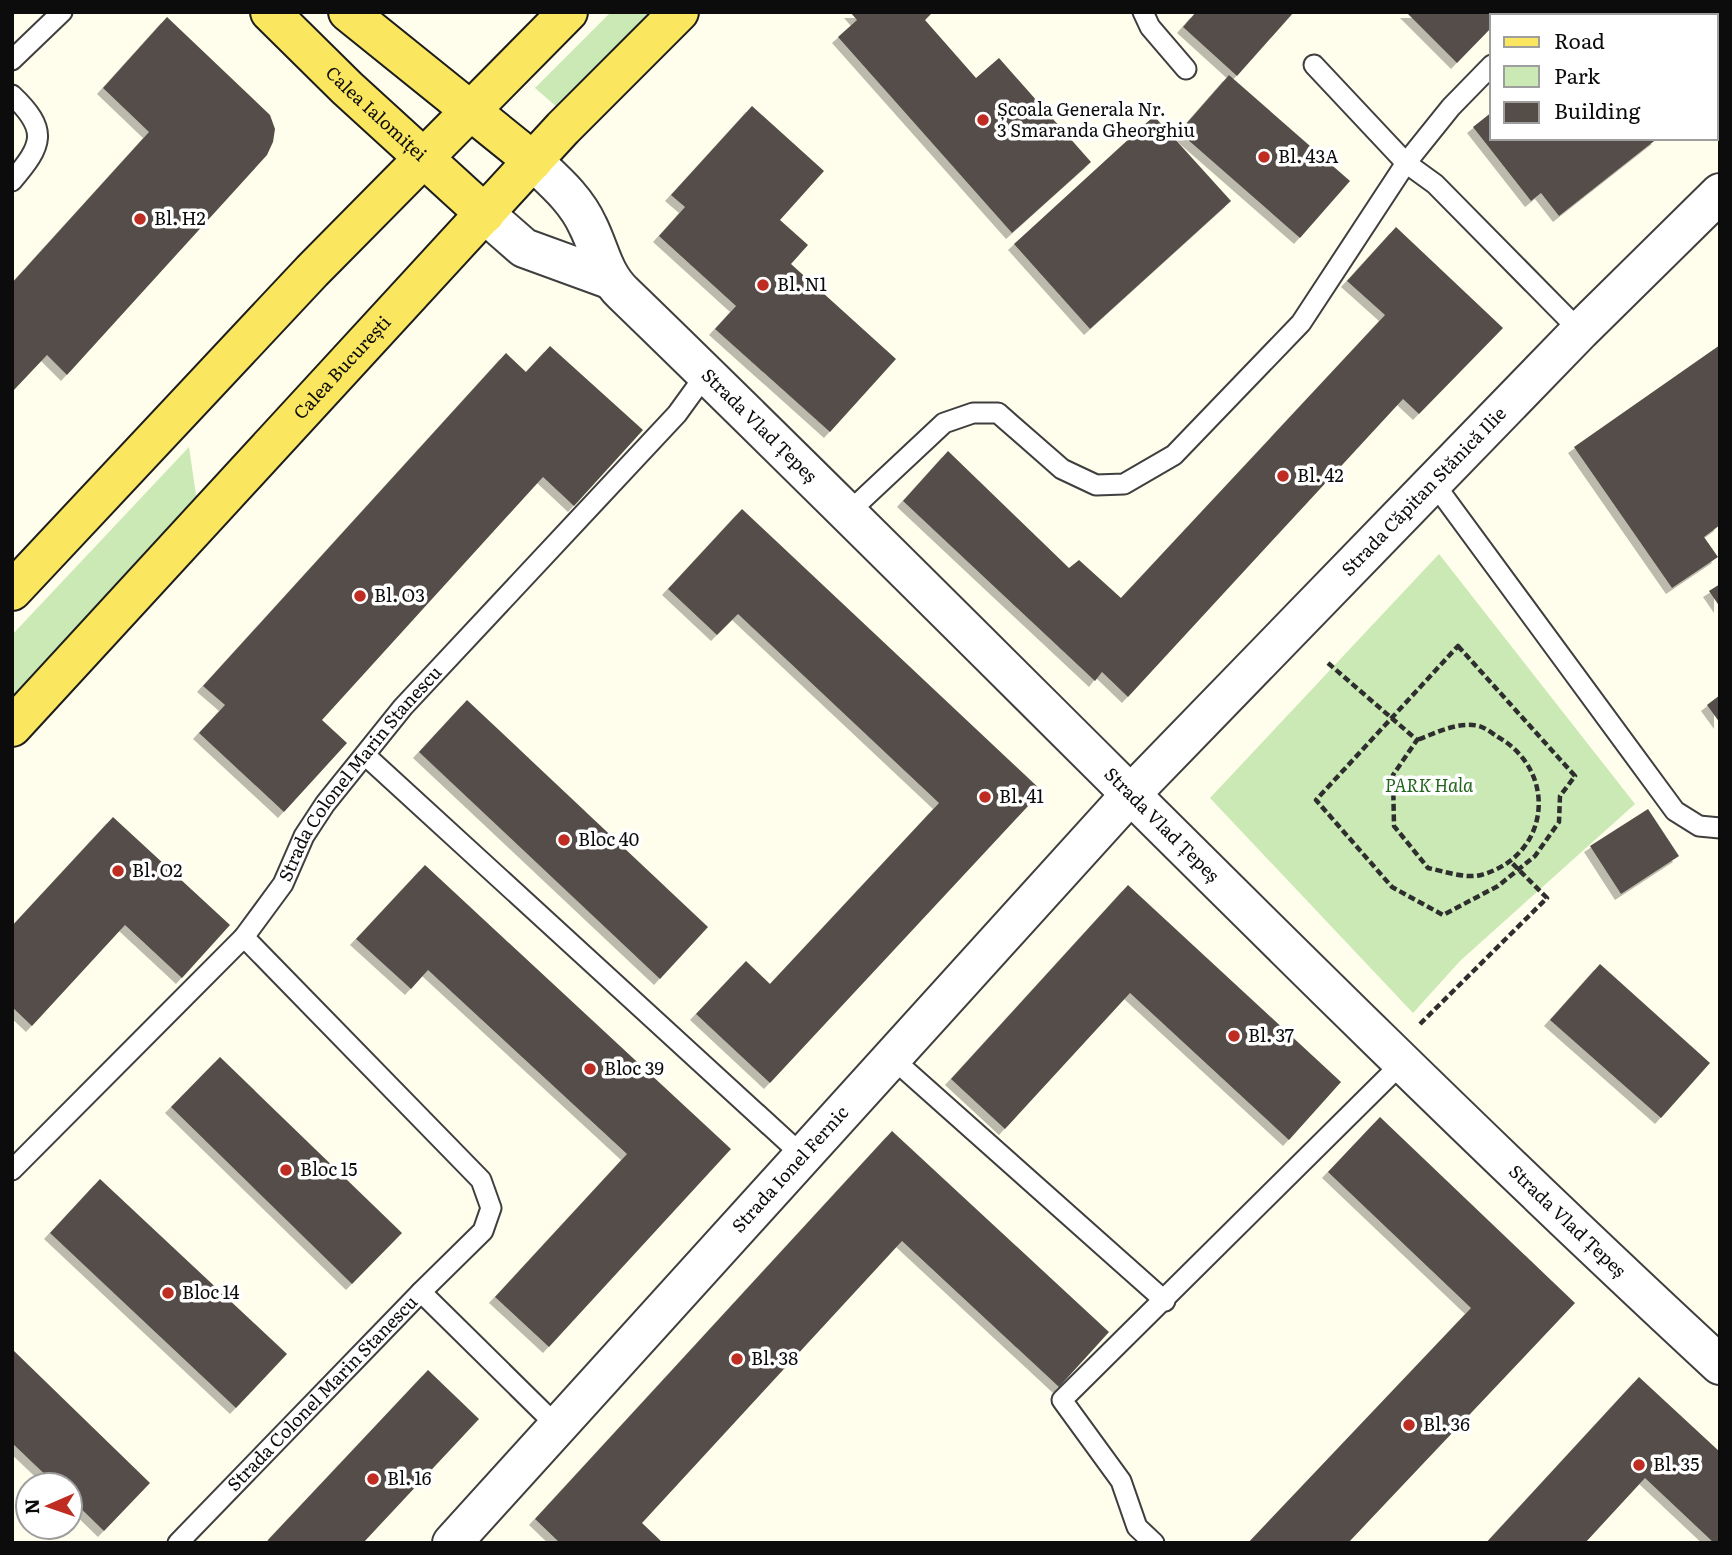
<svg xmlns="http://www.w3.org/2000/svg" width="1732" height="1555" font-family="Literata,serif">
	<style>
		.green { fill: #cae9b5 }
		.building { fill: #554e48; filter: url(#shadow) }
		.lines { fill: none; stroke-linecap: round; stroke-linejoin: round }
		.service-casing { stroke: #3f3f3f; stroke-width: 23 }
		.minor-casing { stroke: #3f3f3f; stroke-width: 42 }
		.primary-casing { stroke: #1d1d1d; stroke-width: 42 }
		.path { stroke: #2e2e2e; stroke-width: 4.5; stroke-dasharray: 7 3.5; stroke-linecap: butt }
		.service { stroke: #fff; stroke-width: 19 }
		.minor { stroke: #fff; stroke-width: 38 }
		.primary { stroke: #fbe65f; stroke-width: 38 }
		.poi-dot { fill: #be2c22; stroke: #fff; stroke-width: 2.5 }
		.labels { text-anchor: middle; stroke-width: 7; stroke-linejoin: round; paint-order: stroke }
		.poi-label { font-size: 18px; fill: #0c0c0c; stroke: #fff; text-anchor: start }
		.street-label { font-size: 18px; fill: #0c0c0c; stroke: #fff }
		.park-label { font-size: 18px; font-style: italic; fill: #23641c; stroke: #fff }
	</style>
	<defs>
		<filter id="shadow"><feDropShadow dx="-6" dy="6" stdDeviation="0" flood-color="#0004"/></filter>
	</defs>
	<rect width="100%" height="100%" fill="#fffdeb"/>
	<g class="green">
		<polygon points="611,12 655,12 558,108 535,88"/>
		<polygon points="189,447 197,502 12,701 12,635"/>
		<polygon points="1439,554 1635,804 1460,961 1413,1013 1210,798"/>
	</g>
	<g class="building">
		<polygon points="850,12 933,12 925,20 976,78 999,58 1091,162 1012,233 838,37 857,20"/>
		<polygon points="1196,12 1294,12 1237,76 1183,27"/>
		<polygon points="1406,12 1504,12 1505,14 1492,16 1492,27 1457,63"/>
		<polygon points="1696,12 1720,12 1720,89 1716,92 1716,16 1692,16"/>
		<polygon points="167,17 270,115 275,129 273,142 267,155 67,375 47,355 12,392 12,283 149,132 103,88"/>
		<polygon points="1229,75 1350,181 1300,238 1179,132"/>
		<polygon points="752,106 824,171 780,220 808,245 791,264 896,359 830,432 715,329 736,306 659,236 685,207 671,195"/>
		<polygon points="1492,112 1492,138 1658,138 1559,216 1541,193 1531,201 1473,127"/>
		<polygon points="1154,116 1231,201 1090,329 1014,244"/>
		<polygon points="1396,227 1503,328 1419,414 1403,399 1128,697 1102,672 1095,681 903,501 948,451 1069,568 1079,560 1121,598 1385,315 1347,281"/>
		<polygon points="1720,345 1720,525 1704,537 1718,557 1672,588 1574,447"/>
		<polygon points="550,346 643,430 574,506 543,477 322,720 347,743 284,812 199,733 225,705 203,686 506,353 526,372"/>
		<polygon points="742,509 1042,791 770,1083 696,1014 746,961 770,984 939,803 738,614 717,635 668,589"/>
		<polygon points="1720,584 1720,607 1709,591"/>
		<polygon points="1720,695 1720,723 1707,705"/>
		<polygon points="467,700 708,927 660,979 419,752"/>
		<polygon points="1648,809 1679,856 1621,894 1590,846"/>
		<polygon points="113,817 230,925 182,978 125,925 32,1026 12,1007 12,926"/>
		<polygon points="425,865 731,1149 549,1347 495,1297 627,1154 428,970 411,989 356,939"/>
		<polygon points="1128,885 1341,1082 1289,1140 1130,993 1005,1129 951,1079"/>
		<polygon points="1600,964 1710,1063 1661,1118 1550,1020"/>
		<polygon points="220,1057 402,1233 352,1284 171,1107"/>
		<polygon points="1380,1117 1575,1303 1348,1543 1248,1543 1471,1308 1328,1172"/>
		<polygon points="892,1131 1109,1332 1059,1387 902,1241 642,1523 663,1543 560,1543 535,1519"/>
		<polygon points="100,1179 287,1354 236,1408 50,1233"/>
		<polygon points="12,1349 150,1483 104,1531 70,1498 70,1485 56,1485 12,1443"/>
		<polygon points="428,1370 479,1419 363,1543 270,1543 268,1540"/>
		<polygon points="1639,1377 1720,1452 1720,1543 1714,1543 1645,1478 1585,1543 1486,1543"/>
	</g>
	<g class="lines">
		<defs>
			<g id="service">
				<polyline points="1143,12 1150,27 1186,69"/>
				<polyline points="1542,16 1546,12"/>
				<polyline points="12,60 62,12"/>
				<polyline points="1492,65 1451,107 1406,163 1435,184 1580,331"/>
				<path d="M 12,95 C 49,130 43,145 12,181"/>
				<polyline points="1433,482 1675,811 1699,826 1720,828"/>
				<polyline points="849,512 944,423 973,413 998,413 1062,469 1096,485 1124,484 1174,455 1301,323 1406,163 1314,65"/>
				<polyline points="365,755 803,1156"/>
				<polyline points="244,937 481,1180 491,1208 483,1231 421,1292"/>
				<polyline points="892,1058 1165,1301"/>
				<path id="s1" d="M 12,1170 L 244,937 L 283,884 L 304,836 L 325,804 L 403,707 L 677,414 L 706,374"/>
				<path id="s2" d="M 178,1543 L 421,1292 L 558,1427"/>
				<polyline points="1154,1543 1137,1527 1121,1481 1062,1400 1401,1064"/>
			</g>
			<g id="minor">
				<path id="s3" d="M 533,161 C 554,181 576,199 588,226 C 600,250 603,274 623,293 C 990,648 1344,1017 1720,1365"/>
				<polyline points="485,214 524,248 609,279"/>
				<path id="s4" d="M 452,1543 L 1130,795 L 1580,331 L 1720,193"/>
			</g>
			<g id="primary">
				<path id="s5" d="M 270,12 L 347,88 L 485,214"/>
				<polyline points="348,12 533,161"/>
				<polyline points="12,591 312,271 568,12"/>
				<path id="s6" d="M 12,727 L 563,128 L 679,12"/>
			</g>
		</defs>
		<use href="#service" class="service-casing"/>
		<use href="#minor" class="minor-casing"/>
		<use href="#primary" class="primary-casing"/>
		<g class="path">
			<polygon points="1458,646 1575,776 1560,796 1559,822 1535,856 1498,886 1443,915 1392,887 1316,800"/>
			<path d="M 1328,663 L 1417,740 L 1393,775 L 1394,826 L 1428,868 C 1443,871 1466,879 1481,875 C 1550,856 1559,772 1498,737 C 1493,734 1486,728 1479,726 C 1458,721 1436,733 1417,740"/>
			<polyline points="1420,1024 1547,898 1512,863"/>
		</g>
		<use href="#service" class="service"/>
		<use href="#minor" class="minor"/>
		<use href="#primary" class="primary"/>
	</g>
	<g class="poi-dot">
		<circle cx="983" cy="120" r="7"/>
		<circle cx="1264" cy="157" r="7"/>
		<circle cx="140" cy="219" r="7"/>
		<circle cx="763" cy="285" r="7"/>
		<circle cx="1283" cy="476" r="7"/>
		<circle cx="360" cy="596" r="7"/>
		<circle cx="985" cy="797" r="7"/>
		<circle cx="564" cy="840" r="7"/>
		<circle cx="118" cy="871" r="7"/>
		<circle cx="1234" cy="1036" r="7"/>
		<circle cx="590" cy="1069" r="7"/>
		<circle cx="286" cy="1170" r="7"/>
		<circle cx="168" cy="1293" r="7"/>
		<circle cx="737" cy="1359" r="7"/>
		<circle cx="1409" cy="1425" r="7"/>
		<circle cx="1639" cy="1465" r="7"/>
		<circle cx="373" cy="1479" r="7"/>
	</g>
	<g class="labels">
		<g class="poi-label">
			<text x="997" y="116">Școala Generala Nr.<tspan x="997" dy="21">3 Smaranda Gheorghiu</tspan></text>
			<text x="1278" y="163">Bl. 43A</text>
			<text x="154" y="225">Bl. H2</text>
			<text x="777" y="291">Bl. N1</text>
			<text x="1297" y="482">Bl. 42</text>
			<text x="374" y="602">Bl. O3</text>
			<text x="999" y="803">Bl. 41</text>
			<text x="578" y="846">Bloc 40</text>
			<text x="132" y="877">Bl. O2</text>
			<text x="1248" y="1042">Bl. 37</text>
			<text x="604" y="1075">Bloc 39</text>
			<text x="300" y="1176">Bloc 15</text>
			<text x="182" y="1299">Bloc 14</text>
			<text x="751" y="1365">Bl. 38</text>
			<text x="1423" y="1431">Bl. 36</text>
			<text x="1653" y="1471">Bl. 35</text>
			<text x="387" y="1485">Bl. 16</text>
		</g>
		<g class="street-label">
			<text dy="6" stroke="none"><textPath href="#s5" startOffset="147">Calea Ialomiței</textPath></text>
			<text dy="6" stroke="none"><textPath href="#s6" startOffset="488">Calea București</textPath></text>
			<text dy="6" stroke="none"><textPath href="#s3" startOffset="352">Strada Vlad Țepeș</textPath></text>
			<text dy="6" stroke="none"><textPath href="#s4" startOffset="1432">Strada Căpitan Stănică Ilie</textPath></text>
			<text dy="6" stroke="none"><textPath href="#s1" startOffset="530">Strada Colonel Marin Stanescu</textPath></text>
			<text dy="6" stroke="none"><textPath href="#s3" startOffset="919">Strada Vlad Țepeș</textPath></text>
			<text dy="6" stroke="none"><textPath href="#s4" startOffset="504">Strada Ionel Fernic</textPath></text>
			<text dy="6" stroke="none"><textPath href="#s3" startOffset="1486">Strada Vlad Țepeș</textPath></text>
			<text dy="6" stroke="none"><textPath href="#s2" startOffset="208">Strada Colonel Marin Stanescu</textPath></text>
		</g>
		<g class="park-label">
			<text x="1429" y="792">PARK Hala</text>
		</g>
	</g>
	<rect width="1732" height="1555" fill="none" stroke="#0c0c0c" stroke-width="28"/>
	<rect x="1490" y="14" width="228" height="126" fill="#ffffff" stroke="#9e9e9e" stroke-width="2"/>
	<rect x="1504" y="37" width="35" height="10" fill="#fbe65f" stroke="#9e9e9e" stroke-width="2"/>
	<text x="1554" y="49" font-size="21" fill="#0c0c0c">Road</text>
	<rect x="1504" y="66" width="35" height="21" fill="#cae9b5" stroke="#9e9e9e" stroke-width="2"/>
	<text x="1554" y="84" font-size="21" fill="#0c0c0c">Park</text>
	<rect x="1504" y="102" width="35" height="21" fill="#554e48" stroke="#9e9e9e" stroke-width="2"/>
	<text x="1554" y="119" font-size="21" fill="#0c0c0c">Building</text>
	<g transform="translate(49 1506) rotate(268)"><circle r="33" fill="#ffffff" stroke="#9e9e9e" stroke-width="2"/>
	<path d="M0-5L12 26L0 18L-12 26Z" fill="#be2c22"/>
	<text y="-10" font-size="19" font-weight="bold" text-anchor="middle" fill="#0c0c0c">N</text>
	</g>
</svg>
